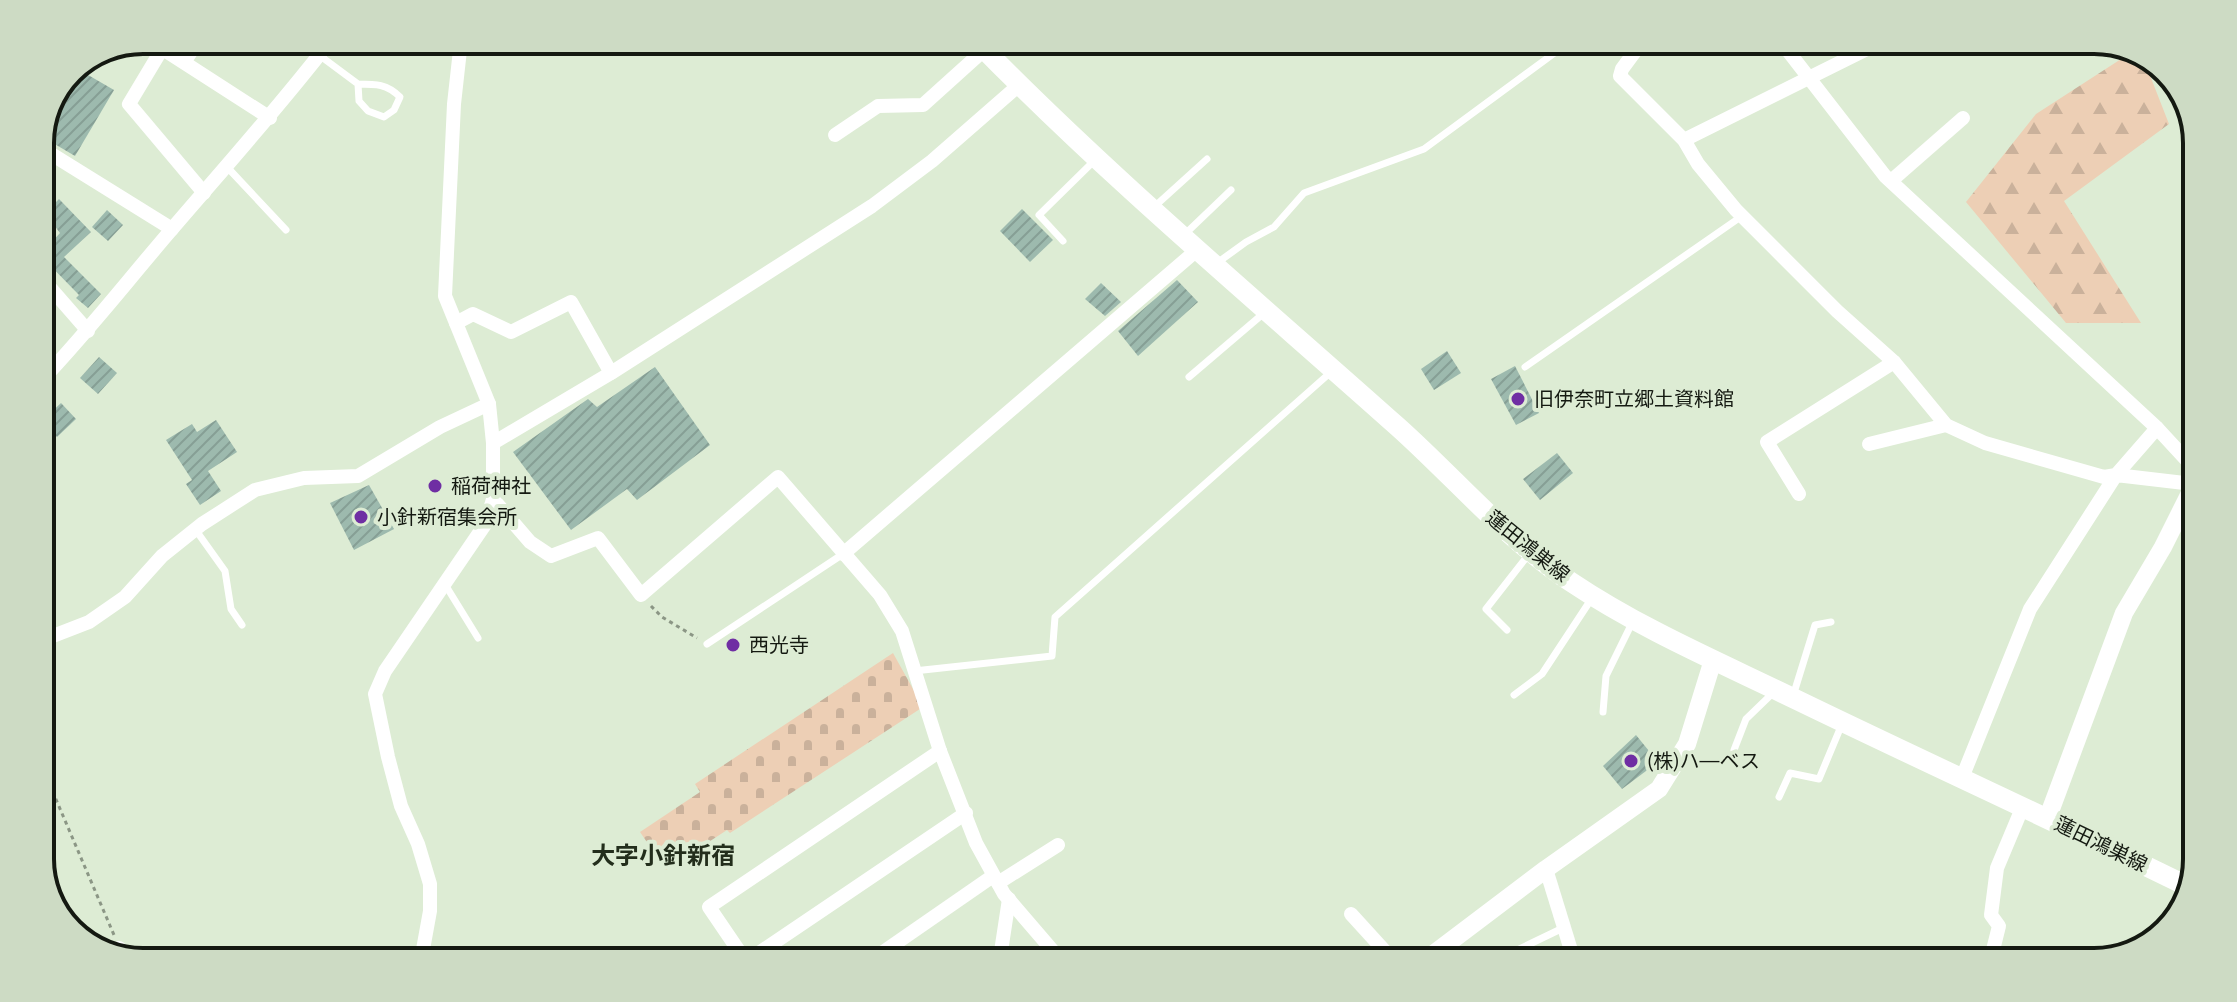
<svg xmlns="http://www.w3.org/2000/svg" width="2237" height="1002" font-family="Ubuntu,'Noto Sans JP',sans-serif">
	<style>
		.forest { fill: url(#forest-firs) }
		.cemetery { fill: url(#cemetery-stones) }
		.building { fill: url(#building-hatch) }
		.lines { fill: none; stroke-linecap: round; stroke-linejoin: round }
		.path { stroke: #8b9685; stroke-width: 3; stroke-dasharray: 4 4; stroke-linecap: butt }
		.service { stroke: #fff; stroke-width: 7 }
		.minor { stroke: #fff; stroke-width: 14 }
		.tertiary { stroke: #fff; stroke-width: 18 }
		.secondary { stroke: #fff; stroke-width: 20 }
		.poi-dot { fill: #6f2ea3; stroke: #ddecd4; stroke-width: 3 }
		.labels { text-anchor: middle; stroke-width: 8; stroke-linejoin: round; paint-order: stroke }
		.poi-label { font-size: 20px; fill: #141911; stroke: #ddecd4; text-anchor: start }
		.street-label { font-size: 20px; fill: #141911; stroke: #ddecd4 }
		.quarter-label { font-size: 24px; font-weight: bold; fill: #232e1c; stroke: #ddecd4 }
		.rim { fill: none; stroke: #141911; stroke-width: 4 }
	</style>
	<defs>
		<pattern id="forest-firs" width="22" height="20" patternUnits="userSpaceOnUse" patternTransform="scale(2)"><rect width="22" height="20" fill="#edcfb5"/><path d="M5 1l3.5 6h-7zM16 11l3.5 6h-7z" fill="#cab19b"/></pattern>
		<pattern id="cemetery-stones" width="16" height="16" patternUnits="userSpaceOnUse" patternTransform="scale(2)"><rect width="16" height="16" fill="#edcfb5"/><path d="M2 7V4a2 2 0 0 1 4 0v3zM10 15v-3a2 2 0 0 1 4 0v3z" fill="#cab19b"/></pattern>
		<pattern id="building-hatch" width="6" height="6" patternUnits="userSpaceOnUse" patternTransform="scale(2)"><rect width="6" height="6" fill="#9dbaae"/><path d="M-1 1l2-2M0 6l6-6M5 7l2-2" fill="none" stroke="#869f95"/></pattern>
	</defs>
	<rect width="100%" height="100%" fill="#ddecd4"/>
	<polygon class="forest" points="2135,50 2142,55 2169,124 2064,201 2141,323 2066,323 1966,202 2036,114"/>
	<polygon class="cemetery" points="893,653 923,707 730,833 727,830 666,870 640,832 700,792 695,784"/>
	<g class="building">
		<polygon points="76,68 114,90 75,156 41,136 71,70"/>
		<polygon points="59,199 91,232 64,257 101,294 88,308 76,298 79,295 40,255 60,233 45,213"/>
		<polygon points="1022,209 1053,240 1030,262 1000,231"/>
		<polygon points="107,210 123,225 108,241 92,227"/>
		<polygon points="1177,280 1198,302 1138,356 1118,331"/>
		<polygon points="1101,283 1121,302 1105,316 1085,299"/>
		<polygon points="1447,351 1461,373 1434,390 1421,369"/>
		<polygon points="99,357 117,373 98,394 80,378"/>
		<polygon points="1515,366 1539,413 1516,425 1491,379"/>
		<polygon points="655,367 710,445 637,500 627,489 571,530 513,452 588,399 597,407"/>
		<polygon points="61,403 76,419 57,437 42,421"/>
		<polygon points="216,420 237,452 208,471 221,491 200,505 186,484 192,480 166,440 192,424 197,432"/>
		<polygon points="1557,453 1573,473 1540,500 1523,479"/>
		<polygon points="369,485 394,529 354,550 330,503"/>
		<polygon points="1636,735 1658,762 1622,789 1603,766"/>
	</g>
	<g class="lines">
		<g class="path">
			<polyline points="651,606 662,617 697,638"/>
			<polyline points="40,762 114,935"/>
		</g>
		<g class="service">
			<path d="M 319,55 L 358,84 L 359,101 L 368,111 L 384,117 L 394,110 L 400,97 C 387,84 376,84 358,84"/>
			<polyline points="227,167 286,230"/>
			<polyline points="1154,207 1207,159"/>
			<polyline points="1184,235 1231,190"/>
			<polyline points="1063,241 1039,215 1096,159"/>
			<polyline points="1217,263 1246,242 1274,227 1304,193 1424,149 1564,46"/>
			<polyline points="1525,367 1742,216"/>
			<polyline points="1189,377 1264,313"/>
			<polyline points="195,529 225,571 231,609 242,625"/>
			<polyline points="446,586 478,638"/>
			<polyline points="1507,630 1486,609 1529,554"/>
			<polyline points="707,644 843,554"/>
			<polyline points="914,671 1052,656 1055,617 1331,372"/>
			<polyline points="1514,695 1542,674 1592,598"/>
			<polyline points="1793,696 1815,625 1831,622"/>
			<polyline points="1603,712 1606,676 1633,621"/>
			<polyline points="1734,750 1746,719 1775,691"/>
			<polyline points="1779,797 1790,773 1819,779 1842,724"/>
			<polyline points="1510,960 1511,953 1563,928"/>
		</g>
		<g class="minor">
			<polyline points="149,40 270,118"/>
			<polyline points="1639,46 1622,69 1620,76 1684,140 1698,164 1736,210 1837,311 1894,362 1946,425 1985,443 2104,477 2116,475 2157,428"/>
			<polyline points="1785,47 1885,176 2157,428 2193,467"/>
			<polyline points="162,49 129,104 204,193"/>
			<polyline points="184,62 199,40"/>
			<polyline points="835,135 878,106 923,105 984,50"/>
			<polyline points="1684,140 1871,47"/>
			<polyline points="40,147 172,229"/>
			<polyline points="1891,181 1963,118"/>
			<polyline points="40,276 88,331"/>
			<polyline points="456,323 473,314 511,332 571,302 611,373"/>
			<path d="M 40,382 C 87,333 128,280 172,229 C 226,166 280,106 330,41"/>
			<polyline points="493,443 611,373 872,206 932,161 1019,85"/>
			<polyline points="1869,444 1946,425"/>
			<polyline points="1799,494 1767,442 1894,362"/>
			<polyline points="493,499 530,542 551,556 598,538 641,595 778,477 880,595 902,631 940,751 976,843 1004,894 1059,958"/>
			<polyline points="2176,521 2193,530"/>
			<polyline points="843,554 1197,250"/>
			<polyline points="40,641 89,622 125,597 162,556 202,524 255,490 304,478 358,476 440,427 489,404"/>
			<polyline points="1962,778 2030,609 2116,475 2193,484"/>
			<polyline points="1546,869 1574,960"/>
			<polyline points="998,883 1058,845"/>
			<polyline points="1351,914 1392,959"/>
			<polyline points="114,954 119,948"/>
			<polyline points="422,955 430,911 430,884 418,844 401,806 388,757 375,694 385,671 486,523 493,499 493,443 489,404 445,296 454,104 461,41"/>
			<polyline points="743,957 709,907 940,751"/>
			<polyline points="753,957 966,813"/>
			<polyline points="876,957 993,876"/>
			<polyline points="1000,958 1009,899"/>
			<polyline points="1990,962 1999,926 1991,915 1997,868 2023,806"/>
		</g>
		<g class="tertiary">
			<polyline points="2048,817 2124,613 2163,547 2193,487"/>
			<polyline points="1427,959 1546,869 1659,789 1687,744 1713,660"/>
		</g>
		<path class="secondary" d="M 978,43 C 1111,179 1257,301 1398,427 C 1456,479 1506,539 1571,582 C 1641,629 1721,663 1797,700 C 1927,763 2059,823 2189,887"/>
	</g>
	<g class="poi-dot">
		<circle cx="1518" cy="399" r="8"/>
		<circle cx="435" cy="486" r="8"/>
		<circle cx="361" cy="517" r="8"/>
		<circle cx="733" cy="645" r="8"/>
		<circle cx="1631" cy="761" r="8"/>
	</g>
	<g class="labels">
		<g class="poi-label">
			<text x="1534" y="406">旧伊奈町立郷土資料館</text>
			<text x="451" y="493">稲荷神社</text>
			<text x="377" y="524">小針新宿集会所</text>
			<text x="749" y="652">西光寺</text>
			<text x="1647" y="768">(株)ハ―ベス</text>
		</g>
		<g class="street-label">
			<text transform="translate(1528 546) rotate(39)" y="7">蓮田鴻巣線</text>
			<text transform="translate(2101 844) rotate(26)" y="7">蓮田鴻巣線</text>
		</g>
		<g class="quarter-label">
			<text x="663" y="864">大字小針新宿</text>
		</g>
	</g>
	<path d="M0 0H2237V1002H0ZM143 54H2094A89 89 0 0 1 2183 143V859A89 89 0 0 1 2094 948H143A89 89 0 0 1 54 859V143A89 89 0 0 1 143 54Z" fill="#cddbc4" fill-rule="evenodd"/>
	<path class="rim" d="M143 54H2094A89 89 0 0 1 2183 143V859A89 89 0 0 1 2094 948H143A89 89 0 0 1 54 859V143A89 89 0 0 1 143 54Z"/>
</svg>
